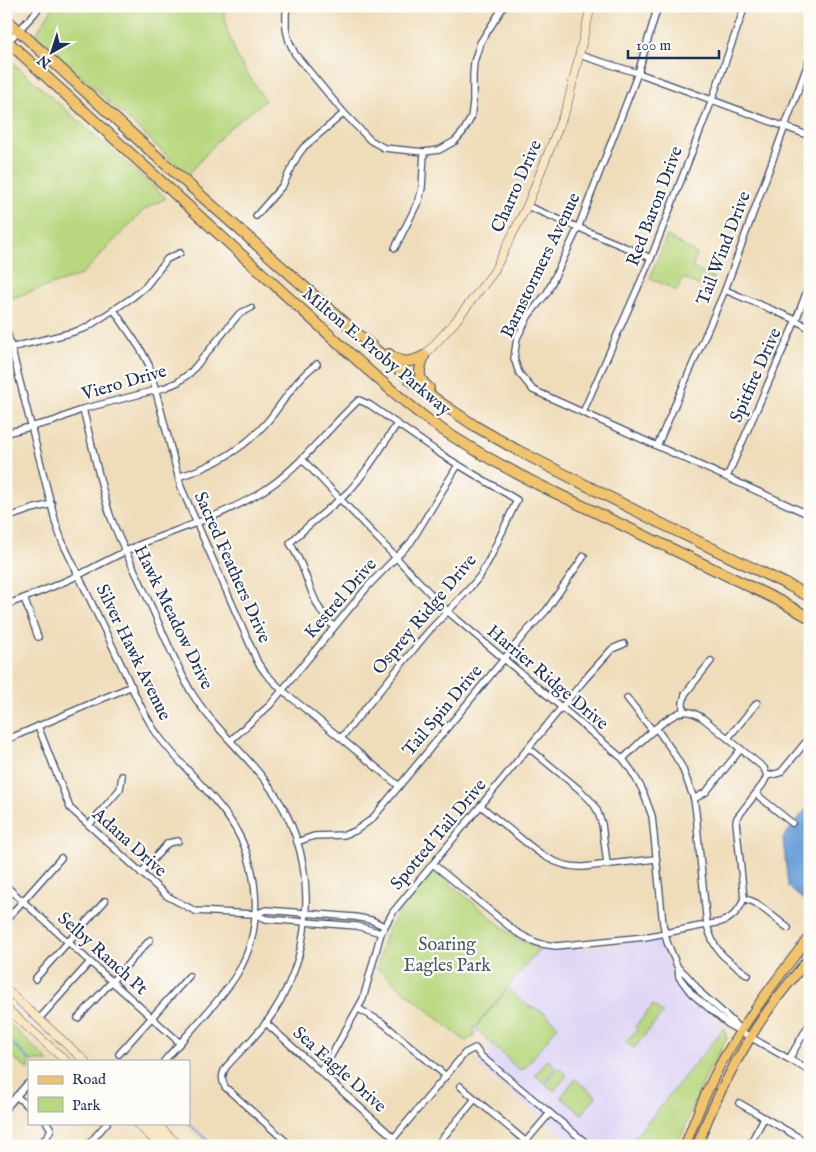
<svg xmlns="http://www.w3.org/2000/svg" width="816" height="1152" font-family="'IM FELL English',serif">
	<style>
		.built { fill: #dfd5f5 }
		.green { fill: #b8d77e; stroke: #6a836e }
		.water { fill: #6da2d9; stroke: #44689c }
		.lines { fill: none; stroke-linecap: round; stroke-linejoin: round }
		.stream { stroke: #6da2d9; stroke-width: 2 }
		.street-casing { stroke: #3b496c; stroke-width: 8 }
		.secondary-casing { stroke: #3b496c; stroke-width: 9 }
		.primary-casing { stroke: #3b496c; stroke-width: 11 }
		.highway-casing { stroke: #3b496c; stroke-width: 12 }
		.street { stroke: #fff; stroke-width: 5.5 }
		.secondary { stroke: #f9e7c3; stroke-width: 8 }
		.primary { stroke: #f1c36a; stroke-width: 9 }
		.highway { stroke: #f1c36a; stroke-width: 10 }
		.labels { text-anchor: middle; stroke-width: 4.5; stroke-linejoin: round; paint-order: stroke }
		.street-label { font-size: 18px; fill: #1b2f5e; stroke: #fdfcf7 }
		.park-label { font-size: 18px; fill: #425966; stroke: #fdfcf7 }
	</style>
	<rect width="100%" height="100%" fill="#fdfcf7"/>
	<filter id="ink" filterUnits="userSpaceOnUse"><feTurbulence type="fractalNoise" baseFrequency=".02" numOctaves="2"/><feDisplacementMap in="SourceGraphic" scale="10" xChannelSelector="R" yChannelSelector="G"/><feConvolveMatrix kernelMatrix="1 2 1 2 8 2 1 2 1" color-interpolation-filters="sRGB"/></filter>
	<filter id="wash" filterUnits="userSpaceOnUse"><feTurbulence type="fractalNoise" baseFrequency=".0096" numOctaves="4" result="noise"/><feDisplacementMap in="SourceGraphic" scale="20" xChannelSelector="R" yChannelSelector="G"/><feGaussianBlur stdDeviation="1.12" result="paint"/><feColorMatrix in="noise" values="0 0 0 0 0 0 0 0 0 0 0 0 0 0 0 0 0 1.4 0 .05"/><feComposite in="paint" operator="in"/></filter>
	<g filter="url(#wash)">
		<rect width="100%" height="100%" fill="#efddba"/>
		<polygon class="built" points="659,940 660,941 671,968 685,990 697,1003 725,1026 628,1146 576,1146 475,1063 484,1061 489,1054 490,1050 485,1040 474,1033 474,1028 540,948 553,950 562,950"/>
		<g class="green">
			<polygon points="54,6 223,6 227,30 238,59 265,101 228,129 188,175 36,34"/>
			<polygon points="6,57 166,198 144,210 81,275 6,300"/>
			<polygon points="667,236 697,254 692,268 714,278 709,289 682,278 677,291 650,278"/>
			<path d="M 431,873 L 435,873 L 438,874 L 516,938 L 527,943 L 540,948 L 474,1028 L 474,1037 L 469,1039 L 466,1042 L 377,968 C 380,958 382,947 385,937 C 394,913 415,893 431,873 Z"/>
			<polygon points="508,989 528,1006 537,1009 546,1014 558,1026 524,1069 518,1069 476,1029 480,1022"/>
			<polygon points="653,1005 663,1013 634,1048 626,1042 637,1029 635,1027"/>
			<polygon points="6,1021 48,1060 49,1061 29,1061 29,1071 6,1051"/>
			<polygon points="724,1028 727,1039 706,1076 677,1146 628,1146"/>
			<polygon points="548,1060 556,1067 543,1082 535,1075"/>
			<polygon points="558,1068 567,1075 554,1091 545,1083"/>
			<polygon points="575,1079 596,1096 582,1114 561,1097"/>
		</g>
		<polygon class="water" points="810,804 810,898 806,902 788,887 783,838"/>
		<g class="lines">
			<g class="stream">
				<polyline points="6,1038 31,1061"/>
				<polyline points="188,1123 214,1146"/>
			</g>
		</g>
	</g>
	<g filter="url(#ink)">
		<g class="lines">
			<defs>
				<g id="street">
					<polyline points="288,6 286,13 286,29 289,41 295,54 344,113 370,140 384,148 424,152 439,150 455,141 463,132 471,118 473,102 473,76 474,62 480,43 504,6"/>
					<polyline points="658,6 638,73 578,228 547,293 529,315 517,338 514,358 519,373 533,390 810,515"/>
					<polyline points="8,42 35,13 40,6"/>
					<polyline points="579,55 638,73 810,136"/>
					<polyline points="527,206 651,258"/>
					<polyline points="256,216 283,185 298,155 304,147 344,113"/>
					<polyline points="395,248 419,200 422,188 424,152"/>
					<polyline points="725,290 796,320 810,329"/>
					<polyline points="114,310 141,350 149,365 181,487 258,663 266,674 282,690 399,786"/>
					<path d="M 6,327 L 56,524 L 62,541 C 81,581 100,620 119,660 C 131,685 141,711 157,734 C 179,764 209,789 230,820 C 260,864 265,928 237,974 C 228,989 216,1002 204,1016 C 191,1031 177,1046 164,1061"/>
					<polyline points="6,349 70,333 86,328 133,297 146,286 167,259 180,253"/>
					<path d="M 83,409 C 92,444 99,480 110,515 C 120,543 135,570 147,597 C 161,628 174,660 190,690 C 210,724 243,751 267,783 C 318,850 318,943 273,1013 C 260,1033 242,1049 226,1067 C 222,1074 221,1079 225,1087 L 291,1146"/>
					<polyline points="583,412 651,258 712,100 745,6"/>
					<polyline points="6,433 54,421 83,409 164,388 178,382 191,372 239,314 251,308"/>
					<polyline points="657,446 725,290 810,58"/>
					<polyline points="302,459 447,611 623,759 631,770 642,789 652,816 663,924 667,942 678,968 679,977 692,994 729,1025 810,1071"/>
					<path d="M 178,477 C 211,467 244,449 267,422 C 283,403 296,378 317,364"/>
					<polyline points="727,477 796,320 810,283"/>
					<polyline points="6,518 32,509 52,504"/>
					<polyline points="24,598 38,637"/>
					<path d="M 6,605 C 30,596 53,587 77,576 C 98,565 119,554 141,544 C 186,526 232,513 272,485 C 305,461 329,427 359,400 L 370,405 L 442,455 L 517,500 L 490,558 L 480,576 L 468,590 L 428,632 L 341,738"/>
					<path d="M 334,627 C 315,609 311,588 301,564 C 298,557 294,550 290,543 C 308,524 330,509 349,491 C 368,471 382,446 397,424"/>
					<polyline points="627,698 653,731"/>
					<polyline points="683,712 683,703 685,694 711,661"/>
					<polyline points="38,726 70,808 167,896 195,911 255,914 266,910 355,917 371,920 384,926"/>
					<path d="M 656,728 L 671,749 L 682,767 L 694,799 L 696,813 L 699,847 L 707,925 C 715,954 725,958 748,975"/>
					<polyline points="728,738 757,703"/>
					<polyline points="6,740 132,686"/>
					<polyline points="231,740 270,705 369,585 411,542 458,465"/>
					<polyline points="529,748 580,790 592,802 597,810 602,824 607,864"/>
					<polyline points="767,776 779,773 782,771 805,743"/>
					<polyline points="756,794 792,823"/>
					<polyline points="694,799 706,792 741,749"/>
					<path d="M 481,806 C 493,816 505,826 518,836 C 537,852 556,868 583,867 L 656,859"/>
					<polyline points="89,825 120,789 122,776"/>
					<polyline points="297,842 314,836 344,835 355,831 372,819 527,631 546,611 584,556"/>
					<path d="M 433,864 L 516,932 L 533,941 L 541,944 L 556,946 L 645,937 L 721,922 C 733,918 740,910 744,898 L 736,822 L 737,818 L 763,784 L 767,776 L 764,768 L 704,719 C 697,714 690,710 682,712 C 665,716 636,746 623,759"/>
					<polyline points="141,873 168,843 178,841"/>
					<polyline points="6,886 180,1043"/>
					<polyline points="744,898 756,903 788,928"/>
					<polyline points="255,914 266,919 357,926 381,933"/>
					<polyline points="6,920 61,858"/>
					<path d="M 678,968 C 689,975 694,985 702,994 C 715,1006 729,1016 740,1030"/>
					<polyline points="35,979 105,901"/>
					<polyline points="359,1009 383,1023 446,1076"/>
					<polyline points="78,1018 150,940"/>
					<polyline points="39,1019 90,962"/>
					<polyline points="266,1023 394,1138"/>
					<polyline points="119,1054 189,976"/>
					<polyline points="789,1059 810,1023"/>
					<polyline points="320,1071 331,1056 363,999 381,933 393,912 585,679 612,649 624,644"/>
					<polyline points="460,1086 531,1146"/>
					<polyline points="16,1096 29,1107"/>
					<polyline points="739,1103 810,1144"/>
					<polyline points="6,1108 27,1084"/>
					<polyline points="39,1146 48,1135 51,1129 47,1123"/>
					<polyline points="87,1146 107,1123"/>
					<polyline points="387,1146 465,1053 475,1048 481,1056 590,1146"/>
					<polyline points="436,1146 475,1099"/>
					<polyline points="522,1146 550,1113"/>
					<polyline points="749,1146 764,1118"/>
				</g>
				<g id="secondary">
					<polyline points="424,356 454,323 493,273 527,206 567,106 591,6"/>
					<polyline points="6,989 85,1061"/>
					<polyline points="6,1008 66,1061"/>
					<polyline points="136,1123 161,1146"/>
					<polyline points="144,1123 170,1146"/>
					<polyline points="155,1123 180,1146"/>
				</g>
				<g id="primary">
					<path d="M 685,1146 C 696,1116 708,1086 724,1058 C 749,1015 779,976 810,936"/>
					<path d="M 697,1146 C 711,1109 729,1072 750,1038 C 767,1009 789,983 810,957"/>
				</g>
				<g id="highway">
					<polyline points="6,19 154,154 368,343 413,382 441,403 475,426 517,450 656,521 790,586 810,597"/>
					<path d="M 6,40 L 368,370 C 389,388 409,406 431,422 C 464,445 500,465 537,484 L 782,602 L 810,618"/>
					<path d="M 389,354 C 401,364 411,363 424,356"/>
					<path d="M 424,356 C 419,370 416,378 429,388"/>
				</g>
			</defs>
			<use href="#street" class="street-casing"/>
			<use href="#secondary" class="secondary-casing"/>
			<use href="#primary" class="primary-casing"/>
			<use href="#highway" class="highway-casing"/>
			<use href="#street" class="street"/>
			<use href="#secondary" class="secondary"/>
			<use href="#primary" class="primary"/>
			<use href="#highway" class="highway"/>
		</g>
	</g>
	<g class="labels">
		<g class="street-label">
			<text transform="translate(516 186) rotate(-66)" y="6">Charro Drive</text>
			<text transform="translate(654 206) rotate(-69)" y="6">Red Baron Drive</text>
			<text transform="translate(723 248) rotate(-69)" y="6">Tail Wind Drive</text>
			<text transform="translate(540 265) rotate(-64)" y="6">Barnstormers Avenue</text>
			<text transform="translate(377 351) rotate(40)" y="6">Milton E. Proby Parkway</text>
			<text transform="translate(755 375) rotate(-66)" y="6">Spitfire Drive</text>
			<text transform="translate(124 382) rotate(-16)" y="6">Viero Drive</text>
			<text transform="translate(233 567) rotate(66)" y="6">Sacred Feathers Drive</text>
			<text transform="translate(340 598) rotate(-49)" y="6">Kestrel Drive</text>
			<text transform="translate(424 614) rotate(-50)" y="6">Osprey Ridge Drive</text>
			<text transform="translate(174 617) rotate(64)" y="6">Hawk Meadow Drive</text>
			<text transform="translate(134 652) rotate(64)" y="6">Silver Hawk Avenue</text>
			<text transform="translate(548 677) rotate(40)" y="6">Harrier Ridge Drive</text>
			<text transform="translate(442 710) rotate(-50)" y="6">Tail Spin Drive</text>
			<text transform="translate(438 834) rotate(-50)" y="6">Spotted Tail Drive</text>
			<text transform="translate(130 842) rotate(42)" y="6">Adana Drive</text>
			<text transform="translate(103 953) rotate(42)" y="6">Selby Ranch Pt</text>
			<text transform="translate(340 1069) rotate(42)" y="6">Sea Eagle Drive</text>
		</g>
		<g class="park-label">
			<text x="447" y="950">Soaring<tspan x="447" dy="21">Eagles Park</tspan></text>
		</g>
	</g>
	<rect width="816" height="1152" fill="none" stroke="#fdfcf7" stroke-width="25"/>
	<rect x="28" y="1060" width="162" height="65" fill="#fdfcf7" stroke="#a3aaba"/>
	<rect x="38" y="1076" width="25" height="8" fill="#f1c36a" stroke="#a3aaba"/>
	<text x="72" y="1084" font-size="15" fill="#1b2f5e">Road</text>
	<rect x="38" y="1097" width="25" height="15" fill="#b8d77e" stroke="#a3aaba"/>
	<text x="72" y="1110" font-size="15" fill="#1b2f5e">Park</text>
	<g transform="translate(52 52) rotate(219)" stroke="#fdfcf7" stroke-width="4" paint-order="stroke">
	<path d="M0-4L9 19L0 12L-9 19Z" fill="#1b2f5e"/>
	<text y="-8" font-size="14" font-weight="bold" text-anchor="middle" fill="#1b2f5e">N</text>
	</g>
	<path d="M628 50v8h91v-8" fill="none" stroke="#1b2f5e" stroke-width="2.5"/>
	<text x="636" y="50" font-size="15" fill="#1b2f5e" stroke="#fdfcf7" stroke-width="4" paint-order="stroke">100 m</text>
</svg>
